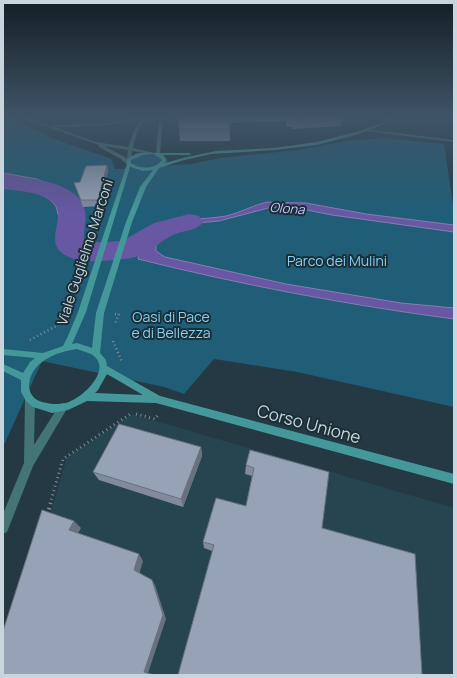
<svg xmlns="http://www.w3.org/2000/svg" width="457" height="678" font-family="Manrope,sans-serif">
	<style>
		.built { fill: #274451 }
		.green { fill: #205e77 }
		.water { fill: #6857a3; stroke: #857db4 }
		.lines { fill: none; stroke-linecap: round; stroke-linejoin: round }
		.river { fill: #6857a3; fill-rule: evenodd }
		.path-far2 { stroke: #7d8d95; stroke-width: 2.5; stroke-dasharray: 1 3; stroke-linecap: butt }
		.path-far1 { stroke: #7d8d95; stroke-width: 3; stroke-dasharray: 1 3.5; stroke-linecap: butt }
		.path { stroke: #7d8d95; stroke-width: 4; stroke-dasharray: 1.5 4.5; stroke-linecap: butt }
		.lane { fill: #447576; fill-rule: evenodd }
		.street { fill: #447576; fill-rule: evenodd }
		.secondary { fill: #45989a; fill-rule: evenodd }
		.wall { fill: #818b9d }
		.shaded-wall { fill: #69717f }
		.building { fill: #96a2b6; stroke: #69717f }
		.labels { text-anchor: middle; stroke-width: 4; stroke-linejoin: round; paint-order: stroke }
		.far-water-label { font-size: 13px; font-style: italic; fill: #c9bfff; stroke: #1a2f38 }
		.street-label { font-size: 14px; fill: #c9d5dc; stroke: #1a2f38 }
		.park-label { font-size: 14px; fill: #85cff2; stroke: #1a2f38 }
		.near-street-label { font-size: 17px; fill: #c9d5dc; stroke: #1a2f38 }
	</style>
	<rect width="100%" height="100%" fill="#243943"/>
	<polygon class="built" points="132,414 454,508 454,675 3,675 67,457"/>
	<path class="green" d="M 3,117 L 8,117 L 57,140 L 109,158 L 112,160 L 115,169 L 137,168 L 132,165 L 131,160 C 141,151 154,153 163,160 L 158,166 L 192,164 L 220,158 L 299,150 L 346,141 L 383,138 L 444,144 L 453,204 L 454,205 L 454,407 L 297,372 L 214,359 L 184,394 L 164,387 L 42,361 L 3,447 Z"/>
	<g class="water">
		<path d="M 3,173 L 37,179 L 73,194 L 80,208 L 78,222 L 80,238 L 89,243 L 98,243 L 90,260 C 41,254 68,244 58,214 C 57,212 57,207 55,205 C 45,191 19,189 3,186 Z"/>
		<path d="M 267,202 L 306,203 L 366,214 L 454,225 L 454,232 L 332,215 L 307,210 L 272,207 L 219,221 L 187,224 L 164,234 L 156,244 L 156,251 L 165,257 L 192,263 L 286,284 L 401,303 L 454,308 L 454,319 C 348,305 242,285 138,259 C 140,252 140,242 146,236 C 166,215 200,221 226,216 C 240,213 253,205 267,202 Z"/>
	</g>
	<g class="lines">
		<path class="river" d="M 3,175 C 27,178 80,181 85,211 C 87,221 83,231 84,241 L 87,243 L 122,241 L 154,223 L 189,214 L 199,216 L 203,222 C 196,232 183,230 173,235 C 161,241 151,251 139,256 C 129,260 91,262 80,261 C 74,259 66,257 61,252 C 47,240 63,220 57,205 C 43,192 21,191 3,189 Z"/>
		<g class="path-far2">
			<polyline points="115,314 119,314 115,324"/>
			<polyline points="30,340 58,325 63,319"/>
			<polyline points="113,341 122,362"/>
		</g>
		<g class="path-far1">
			<polyline points="136,414 155,419 158,415"/>
			<polyline points="50,504 63,459 132,413"/>
		</g>
		<polyline class="path" points="47,515 51,503"/>
		<polygon class="lane" points="365,129 454,140 454,142 366,131 365,131"/>
		<g class="street">
			<path d="M 19,117 L 24,117 L 52,127 L 54,125 L 109,123 L 142,117 L 141,118 C 113,127 84,127 54,127 L 96,142 L 128,147 L 133,133 L 142,117 L 146,117 L 137,133 L 133,148 L 154,153 L 152,154 L 132,151 L 131,160 L 129,161 L 131,164 L 127,165 L 121,159 L 99,147 L 99,145 ZM 104,146 L 128,150 L 127,159 L 125,157 Z"/>
			<polygon points="159,117 163,117 160,154 158,155 156,154"/>
			<polygon points="392,117 396,117 378,127 375,126"/>
			<polygon points="30,396 33,397 35,400 34,445 60,404 63,403 66,404 68,407 33,466 7,532 3,534 3,514 24,463 25,400 27,397"/>
		</g>
		<path class="secondary" d="M 376,125 L 379,126 L 359,134 L 317,145 L 274,150 L 211,154 L 184,160 L 159,168 L 146,187 L 132,222 L 104,313 L 100,353 L 106,360 L 107,366 L 160,396 L 454,474 L 454,484 L 156,403 L 87,401 L 68,410 L 52,413 L 33,407 L 26,401 L 21,392 L 21,380 L 3,371 L 3,364 L 23,373 L 30,362 L 35,358 L 3,355 L 3,349 L 43,353 L 63,346 L 68,336 L 78,312 L 127,164 L 127,160 C 137,150 148,153 160,153 C 170,153 179,153 189,153 L 191,154 L 189,155 L 163,155 L 167,160 L 165,163 L 183,158 L 216,151 L 274,148 L 317,142 L 356,132 ZM 153,154 L 160,158 L 162,160 C 155,169 141,170 131,163 L 131,160 L 143,155 ZM 130,167 L 143,171 L 153,170 L 140,187 L 126,222 L 96,313 L 92,348 L 77,343 L 72,344 L 86,312 ZM 77,349 C 81,351 87,352 91,354 C 115,368 82,399 66,403 C 58,405 50,404 42,402 C 35,400 30,395 29,387 C 29,362 56,352 77,349 ZM 107,374 L 143,395 L 95,393 L 98,390 Z"/>
	</g>
	<g class="wall">
		<polygon points="179,117 343,117 341,126 292,129 292,127 286,127 286,121 229,123 230,129 230,141 180,141 179,129"/>
		<polygon points="107,165 108,171 99,206 83,207 74,183 80,182"/>
		<polygon points="201,447 202,456 183,507 99,480 93,472"/>
		<polygon points="250,450 322,528 212,551 204,548 203,542 246,506 252,476 245,474 246,465"/>
	</g>
	<g class="shaded-wall">
		<polygon points="107,165 108,171 99,206 98,200"/>
		<polygon points="201,447 202,456 183,507 181,499"/>
		<polygon points="74,521 81,528 76,537 69,530"/>
		<polygon points="139,554 143,561 139,575 134,570"/>
		<polygon points="152,580 155,585 166,619 148,673 144,672"/>
	</g>
	<g class="building">
		<polygon points="179,117 227,117 230,129 179,129"/>
		<polygon points="293,117 315,117 294,118"/>
		<polygon points="107,165 98,200 81,200 74,183 80,182 86,166"/>
		<polygon points="119,424 201,447 181,499 93,472"/>
		<polygon points="250,450 329,472 322,528 415,554 422,675 178,675 214,545 203,542 216,498 246,506 254,468 246,465"/>
		<polygon points="42,510 74,521 69,530 139,554 134,570 152,580 163,615 144,672 154,675 3,675 3,631"/>
	</g>
	<linearGradient id="sky" x2="0" y2="1"><stop stop-color="#141f25"/><stop offset="0.55" stop-color="#3f5466"/><stop offset="1" stop-color="#3f5466" stop-opacity="0"/></linearGradient>
	<rect width="457" height="212" fill="url(#sky)"/>
	<g class="labels">
		<g class="far-water-label">
			<text transform="translate(287 208) rotate(4)" y="5">Olona</text>
		</g>
		<g class="street-label">
			<text transform="translate(85 252) rotate(-72)" y="5">Viale Guglielmo Marconi</text>
		</g>
		<g class="park-label">
			<text x="337" y="266">Parco dei Mulini</text>
			<text x="171" y="322">Oasi di Pace<tspan x="171" dy="16">e di Bellezza</tspan></text>
		</g>
		<g class="near-street-label">
			<text transform="translate(309 424) rotate(15)" y="6">Corso Unione</text>
		</g>
	</g>
	<rect width="457" height="678" fill="none" stroke="#c9d5dc" stroke-width="8"/>
</svg>
